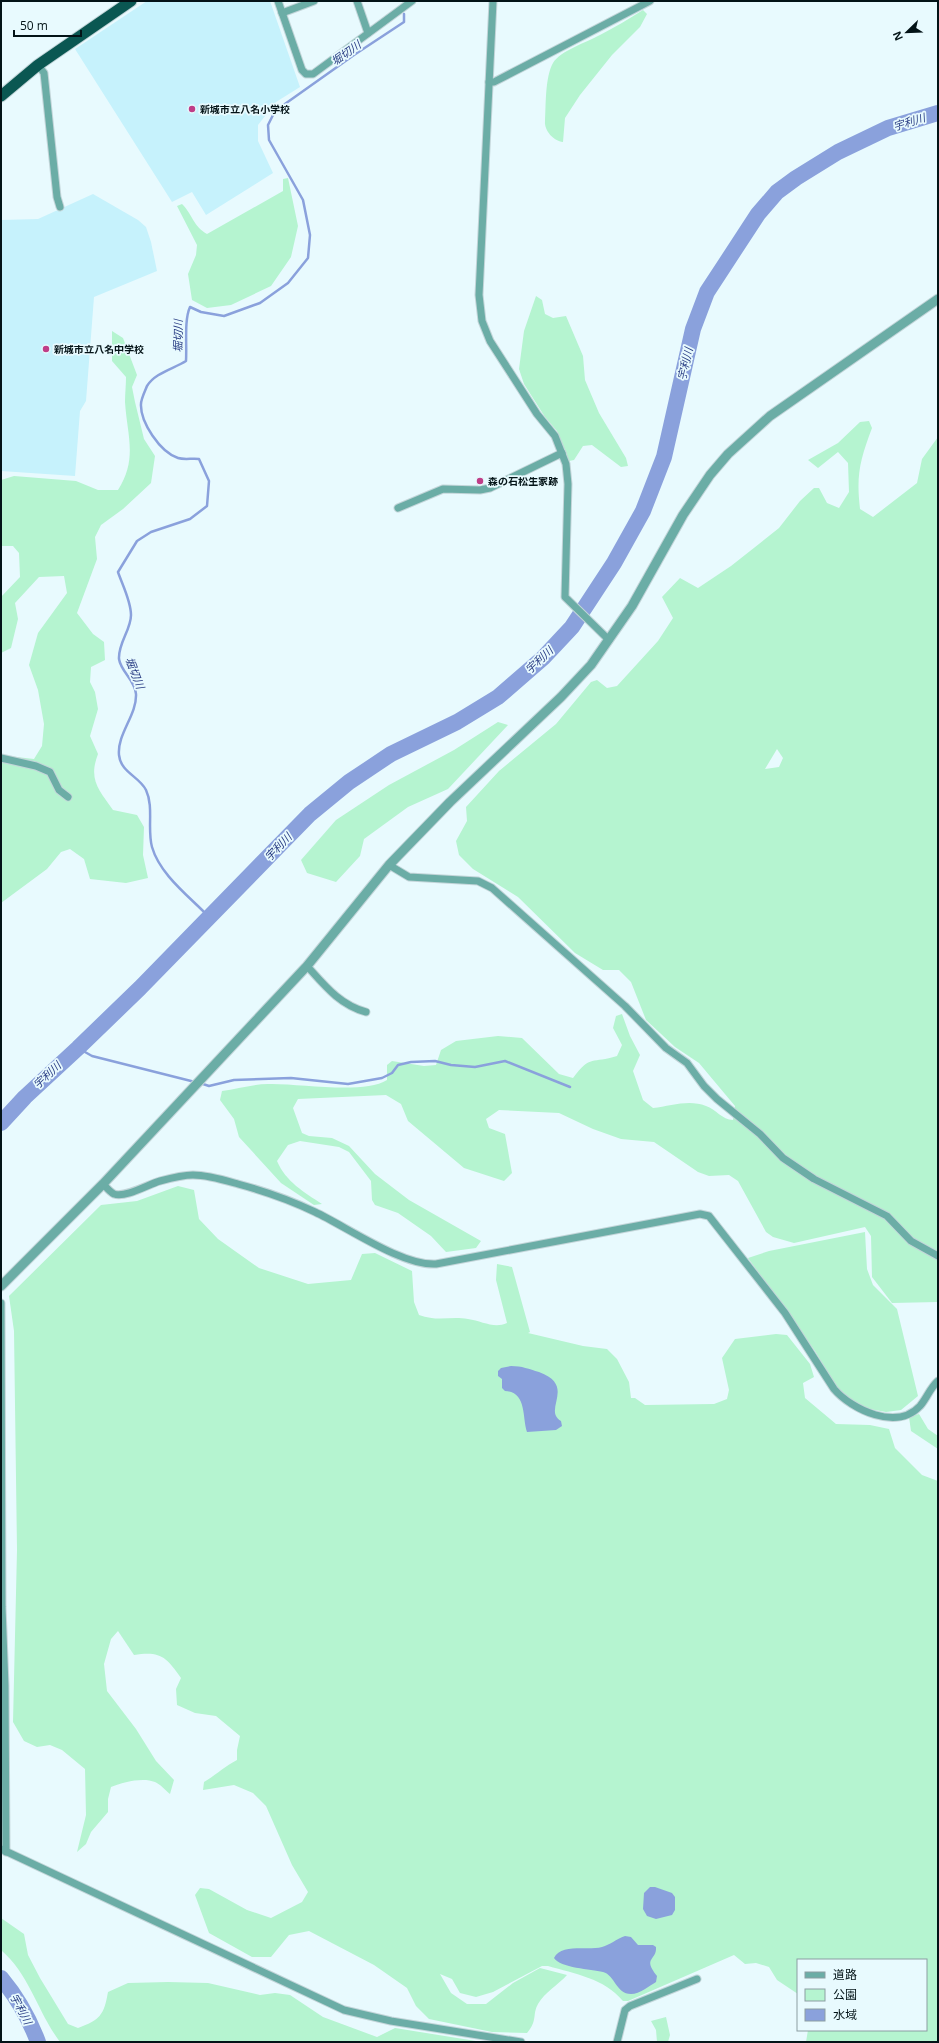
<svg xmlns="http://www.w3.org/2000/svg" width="939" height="2043" font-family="'Open Sans','Noto Sans JP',sans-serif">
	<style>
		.built { fill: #c6f2fc }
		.green { fill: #b5f4d0; fill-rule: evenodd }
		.water { fill: #8aa1dc }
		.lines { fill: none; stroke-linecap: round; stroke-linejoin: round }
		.stream { stroke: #8aa1dc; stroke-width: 2.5 }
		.river { stroke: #8aa1dc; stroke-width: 16 }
		.minor-casing { stroke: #c3d5d9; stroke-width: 9 }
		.tertiary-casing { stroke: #c3d5d9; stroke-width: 11 }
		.trunk-casing { stroke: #c3d5d9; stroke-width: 13 }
		.minor { stroke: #6bada6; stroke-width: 7 }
		.tertiary { stroke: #6bada6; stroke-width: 9 }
		.trunk { stroke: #0a5752; stroke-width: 11 }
		.poi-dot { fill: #bf3e88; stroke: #e8fafe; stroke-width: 1.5 }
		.labels { text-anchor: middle; stroke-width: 3.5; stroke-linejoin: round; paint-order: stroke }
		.poi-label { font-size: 10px; font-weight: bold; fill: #031317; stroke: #e8fafe; text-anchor: start }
		.water-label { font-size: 11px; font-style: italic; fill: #293d84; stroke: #e8fafe }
	</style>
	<rect width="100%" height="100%" fill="#e8fafe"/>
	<g class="built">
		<polygon points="147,1 270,1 300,87 276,102 258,125 258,141 273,173 206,215 192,192 172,202 75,49"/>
		<polygon points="93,194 138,220 146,227 151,242 157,271 94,297 86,401 80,411 75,476 1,471 1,220 38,219"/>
	</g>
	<g class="green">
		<path d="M 643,10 L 647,14 L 640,27 L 612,55 L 580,95 L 565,118 L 563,142 C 554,141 544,131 545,121 C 546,105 545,77 553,63 C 560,51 587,42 600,35 C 615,27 629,19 643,10 Z"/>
		<path d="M 288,178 L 298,226 L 291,257 L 271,286 L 231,305 L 207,308 L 192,300 L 188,274 L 196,255 L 197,245 L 177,206 L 182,204 C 193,215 193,226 207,234 L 283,191 L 283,179 Z"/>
		<polygon points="536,296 542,300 545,314 553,318 566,316 583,356 585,380 599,413 626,458 628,466 621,467 592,445 583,446 574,460 569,461 557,431 545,417 524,384 519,369 524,331"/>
		<path d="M 112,331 L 123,338 L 137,375 L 132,387 L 135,402 L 144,439 L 155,456 L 151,483 L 123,509 L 101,525 L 95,537 L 97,559 L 77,613 L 93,634 L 104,642 L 105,660 L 91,667 L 90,682 L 95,692 L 98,709 L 90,736 L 98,754 C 88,780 99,790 113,810 L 137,815 L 144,827 L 143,855 L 148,878 L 126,883 L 90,879 L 84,859 L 70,849 L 61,852 L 47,869 L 1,903 L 1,759 L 8,756 L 34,759 L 42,746 L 44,724 L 38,690 L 29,665 L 38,633 L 67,593 L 64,576 L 39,577 L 15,603 L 18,619 L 11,648 L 1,653 L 1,597 L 20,577 L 19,553 L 13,546 L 1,546 L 1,480 L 14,476 L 76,481 L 98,490 L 118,490 C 138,459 127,435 125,402 C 125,394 126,385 126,377 L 112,361 Z"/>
		<path d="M 869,421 L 872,428 C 860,460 856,475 860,509 L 873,517 L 917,483 L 922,459 L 938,437 L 938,1302 L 892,1303 L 872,1277 L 871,1236 L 865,1227 L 794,1243 L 773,1237 L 766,1232 L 738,1181 L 729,1175 L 709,1176 L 698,1172 L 654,1142 L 621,1139 L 593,1129 L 559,1113 L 499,1110 L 486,1119 L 489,1128 L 505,1134 L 512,1173 L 504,1181 L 464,1168 L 408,1121 L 401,1104 L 386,1095 L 298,1099 L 293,1108 L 302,1133 L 309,1136 L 332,1138 L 349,1146 L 375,1174 L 409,1200 L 481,1241 L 476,1248 L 446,1252 L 431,1236 L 398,1213 L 375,1205 L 372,1200 L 371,1181 L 349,1152 L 339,1147 L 300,1141 L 288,1145 L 277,1161 C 286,1182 304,1192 322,1204 L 314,1205 L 281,1183 L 239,1137 L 234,1119 L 220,1100 L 222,1091 C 237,1089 253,1084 268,1084 C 298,1083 363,1095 387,1080 L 387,1065 L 392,1061 L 424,1066 L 436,1065 L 441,1050 L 456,1041 L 498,1036 L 522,1038 L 559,1074 L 573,1078 C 591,1054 592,1064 617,1056 L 622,1045 L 613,1028 L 616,1016 L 622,1014 L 630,1036 L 640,1055 L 633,1071 L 643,1100 L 653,1108 C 671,1106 689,1099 706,1106 C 716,1109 722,1120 733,1120 L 735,1106 L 699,1063 L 675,1047 L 646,1020 L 631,982 L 619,970 L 603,970 L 575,953 L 518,897 L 473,869 L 459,855 L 456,841 L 467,821 L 466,807 L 499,771 L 556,724 L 591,682 L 597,680 L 607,688 L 617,686 L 658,641 L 673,618 L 662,597 L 680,578 L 698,588 L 731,566 L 779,528 L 800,501 L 814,488 L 819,488 L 827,503 L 839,508 L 849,492 L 848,463 L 838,452 L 818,468 L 808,460 L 838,443 L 860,422 ZM 777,749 L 783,758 L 779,767 L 765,769 Z"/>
		<polygon points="498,722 508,725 448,789 408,807 364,839 360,856 336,882 307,873 301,860 336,820 389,785 454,750"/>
		<path d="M 178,1186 L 194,1190 L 199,1219 L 218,1239 L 259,1268 L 308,1284 L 351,1280 L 362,1254 L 375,1253 L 412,1271 L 414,1302 L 419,1315 C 438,1322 450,1316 468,1319 C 482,1321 494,1329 507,1323 L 496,1280 L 497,1264 L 512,1267 L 530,1332 L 528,1333 L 583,1346 L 607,1349 L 617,1359 L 629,1382 L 631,1398 L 635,1398 L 645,1405 L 714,1404 L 727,1399 L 729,1390 L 722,1358 L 735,1339 L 776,1334 L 787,1335 L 810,1364 L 814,1377 L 803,1383 L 805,1398 L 836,1424 L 870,1425 L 889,1429 L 895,1448 L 922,1475 L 938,1481 L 938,2042 L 806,2042 L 808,2030 L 926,2030 L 926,1960 L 798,1960 L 798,1994 L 777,1980 L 769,1967 L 756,1963 L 745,1964 L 734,1955 L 628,2001 L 623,2001 C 604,1978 575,1974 548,1966 L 542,1966 L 493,1992 L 476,1997 L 460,1993 L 452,1979 L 440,1974 L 451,1993 L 467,2004 L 486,2004 L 513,1983 L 540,1968 L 567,1975 C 558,1985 545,1992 538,2004 C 532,2015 538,2020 527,2033 L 492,2032 L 429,2019 L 416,2006 L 407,1988 L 374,1965 L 309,1931 L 289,1935 L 271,1957 L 252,1957 L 209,1933 L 195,1895 L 200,1888 L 209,1889 L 247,1910 L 271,1918 L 302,1902 L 308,1892 L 292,1865 L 266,1806 L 253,1793 L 234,1785 L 203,1790 L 204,1782 C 216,1775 225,1766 237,1760 L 237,1750 L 240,1736 L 216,1716 L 195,1713 L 177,1705 L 176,1689 L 181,1678 C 166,1657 161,1651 134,1655 L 118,1631 L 111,1639 L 104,1664 L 107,1691 L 136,1729 L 156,1761 L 174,1780 L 170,1794 C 165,1790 160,1784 155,1782 C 143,1777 123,1782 111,1787 L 108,1799 L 108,1812 L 91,1832 L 86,1844 L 77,1852 L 86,1815 L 85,1769 L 62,1750 L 50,1745 L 37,1747 L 24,1741 L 13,1722 L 17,1550 L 14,1331 L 9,1296 L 101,1205 L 137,1201 Z"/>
		<polygon points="865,1232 867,1269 873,1285 897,1309 918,1396 901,1410 886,1412 864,1408 849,1399 836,1386 815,1351 748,1258 769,1251"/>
		<polygon points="919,1414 928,1429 938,1436 938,1449 911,1431 909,1417"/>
		<path d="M 1,1918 L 24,1934 L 28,1955 L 40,1978 L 68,2024 L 78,2028 C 100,2020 104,2015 108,1992 L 128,1983 L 168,1982 L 208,1983 L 260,1995 L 275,1993 L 290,1995 L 323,2017 L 377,2037 L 395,2028 L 482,2042 L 60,2042 C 38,2013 30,1975 1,1950 Z"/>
		<polygon points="666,2017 670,2035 668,2042 657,2042 656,2030 651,2021"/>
	</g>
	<g class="water">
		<path d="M 511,1366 C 522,1366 529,1369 539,1372 C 577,1386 542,1410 561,1421 L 562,1426 L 556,1430 L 527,1432 C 522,1417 527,1392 505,1391 L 502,1388 L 502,1379 L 498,1376 L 498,1371 L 501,1368 Z"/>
		<polygon points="650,1887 655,1887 672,1893 675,1897 675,1910 672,1915 656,1919 647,1916 643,1909 644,1893"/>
		<path d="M 625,1936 L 631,1937 L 638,1945 L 653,1945 L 656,1947 C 657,1961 642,1957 657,1976 L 656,1982 C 649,1986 640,1994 631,1994 C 616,1994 615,1975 603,1972 C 591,1969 560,1968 554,1958 C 561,1943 588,1951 602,1947 C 610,1945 616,1939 625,1936 Z"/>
	</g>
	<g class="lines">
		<g class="stream">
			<polyline points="404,2 404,1"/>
			<path d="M 209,917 C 190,897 160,875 152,847 C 147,829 154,807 146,790 C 139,776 121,773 119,755 C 117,734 137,715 136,694 C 135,680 121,672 119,659 C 118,643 131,630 131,615 C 131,601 122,584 118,572 L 137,541 L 151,532 L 190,519 L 207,506 L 209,481 L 199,459 C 193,458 184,460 178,458 C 160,452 140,422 141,404 C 141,399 145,391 147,386 C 155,373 173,369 186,361 C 187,345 184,320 190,307 L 201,312 L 224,316 L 260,303 L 288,283 L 308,258 L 310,235 L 303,200 L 269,140 L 268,125 L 275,111 L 354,55 L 404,22 L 404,14"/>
			<polyline points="78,1048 92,1056 195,1082"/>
			<polyline points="200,1083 209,1086 234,1080 291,1078 348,1084 382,1078 392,1073 398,1065 411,1062 435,1061 451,1065 475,1067 505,1061 570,1087"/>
		</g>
		<g class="river">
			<polyline points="1,1123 25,1097 78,1048 140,988 310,814 349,782 391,754 457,722 498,697 543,658 572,627 614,563 643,511 664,457 693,329 707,292 758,214 777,192 796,178 838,152 888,128 938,113"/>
			<path d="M 1,1978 C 17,1997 29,2018 38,2042"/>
		</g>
		<defs>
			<g id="minor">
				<polyline points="278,1 302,70 306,74 313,74 412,1"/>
				<polyline points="357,1 368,33"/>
				<polyline points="493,1 479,295 482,321 490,341 537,414 555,436 566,464 568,484 565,597 609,640"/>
				<polyline points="282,13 314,1"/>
				<polyline points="38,65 44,73 57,197 60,207"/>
				<polyline points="489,82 494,82 650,1"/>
				<polyline points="398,508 443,489 480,490 490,488 562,453"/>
				<polyline points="1,758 36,766 50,772 59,790 68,797"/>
				<polyline points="389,865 409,877 478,881 492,888 625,1006 666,1048 687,1063 704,1086 717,1099 760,1134 783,1158 814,1179 887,1216 911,1241 938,1256"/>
				<path d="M 307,966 C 325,986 340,1005 366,1012"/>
				<path d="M 103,1184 C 106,1187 110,1192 114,1194 C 126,1198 149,1184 160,1181 C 171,1178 182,1175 193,1175 C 208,1175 224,1180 238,1184 C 264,1191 290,1200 315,1212 C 347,1227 402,1266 436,1264 L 700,1214 L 709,1216 L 785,1313 L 834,1389 C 852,1410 897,1431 920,1406 C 927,1398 930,1388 938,1381"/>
				<polyline points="1,1303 2,1607 5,1686 6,1852"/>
				<polyline points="1,1849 344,2010 391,2021 521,2042"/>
				<polyline points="617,2042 625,2010 630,2006 697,1979"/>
			</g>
			<polyline id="tertiary" points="1,1286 103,1184 307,966 389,865 450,802 561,697 591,665 632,606 683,515 710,475 728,454 770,416 938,299"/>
			<polyline id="trunk" points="1,96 38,65 131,1"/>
		</defs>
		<use href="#minor" class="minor-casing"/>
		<use href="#tertiary" class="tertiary-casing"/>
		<use href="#trunk" class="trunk-casing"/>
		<use href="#minor" class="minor"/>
		<use href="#tertiary" class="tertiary"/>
		<use href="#trunk" class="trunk"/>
	</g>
	<g class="poi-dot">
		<circle cx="192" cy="109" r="4"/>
		<circle cx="46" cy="349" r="4"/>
		<circle cx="480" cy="481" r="4"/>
	</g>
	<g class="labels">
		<g class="poi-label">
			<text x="200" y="113">新城市立八名小学校</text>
			<text x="54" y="353">新城市立八名中学校</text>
			<text x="488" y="485">森の石松生家跡</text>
		</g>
		<g class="water-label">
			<text transform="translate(346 53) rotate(-35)" y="4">堀切川</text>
			<text transform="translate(909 122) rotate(-17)" y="4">宇利川</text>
			<text transform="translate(178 336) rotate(-89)" y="4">堀切川</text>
			<text transform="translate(685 364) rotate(-77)" y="4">宇利川</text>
			<text transform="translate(539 660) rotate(-43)" y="4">宇利川</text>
			<text transform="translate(135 673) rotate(69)" y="4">堀切川</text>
			<text transform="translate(278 847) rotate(-46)" y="4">宇利川</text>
			<text transform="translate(47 1075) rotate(-43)" y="4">宇利川</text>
			<text transform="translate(21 2009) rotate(62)" y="4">宇利川</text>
		</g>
	</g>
	<rect width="939" height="2043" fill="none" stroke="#031317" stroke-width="4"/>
	<rect x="797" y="1959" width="130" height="72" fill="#e8fafe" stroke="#8c9ea2"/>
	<rect x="805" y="1972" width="20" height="6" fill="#6bada6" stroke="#8c9ea2"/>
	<text x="833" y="1979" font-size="12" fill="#031317">道路</text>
	<rect x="805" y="1989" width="20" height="12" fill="#b5f4d0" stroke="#8c9ea2"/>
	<text x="833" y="1999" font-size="12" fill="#031317">公園</text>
	<rect x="805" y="2009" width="20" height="12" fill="#8aa1dc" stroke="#8c9ea2"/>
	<text x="833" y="2019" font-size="12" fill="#031317">水域</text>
	<g transform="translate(907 32) rotate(247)" stroke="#e8fafe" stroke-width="3" paint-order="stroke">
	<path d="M0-3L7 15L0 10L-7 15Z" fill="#031317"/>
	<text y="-6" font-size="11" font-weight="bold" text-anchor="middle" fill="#031317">N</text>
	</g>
	<path d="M14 30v6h67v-6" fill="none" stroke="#031317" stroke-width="2"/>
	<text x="20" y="30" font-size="12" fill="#031317" stroke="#e8fafe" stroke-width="3" paint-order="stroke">50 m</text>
</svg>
